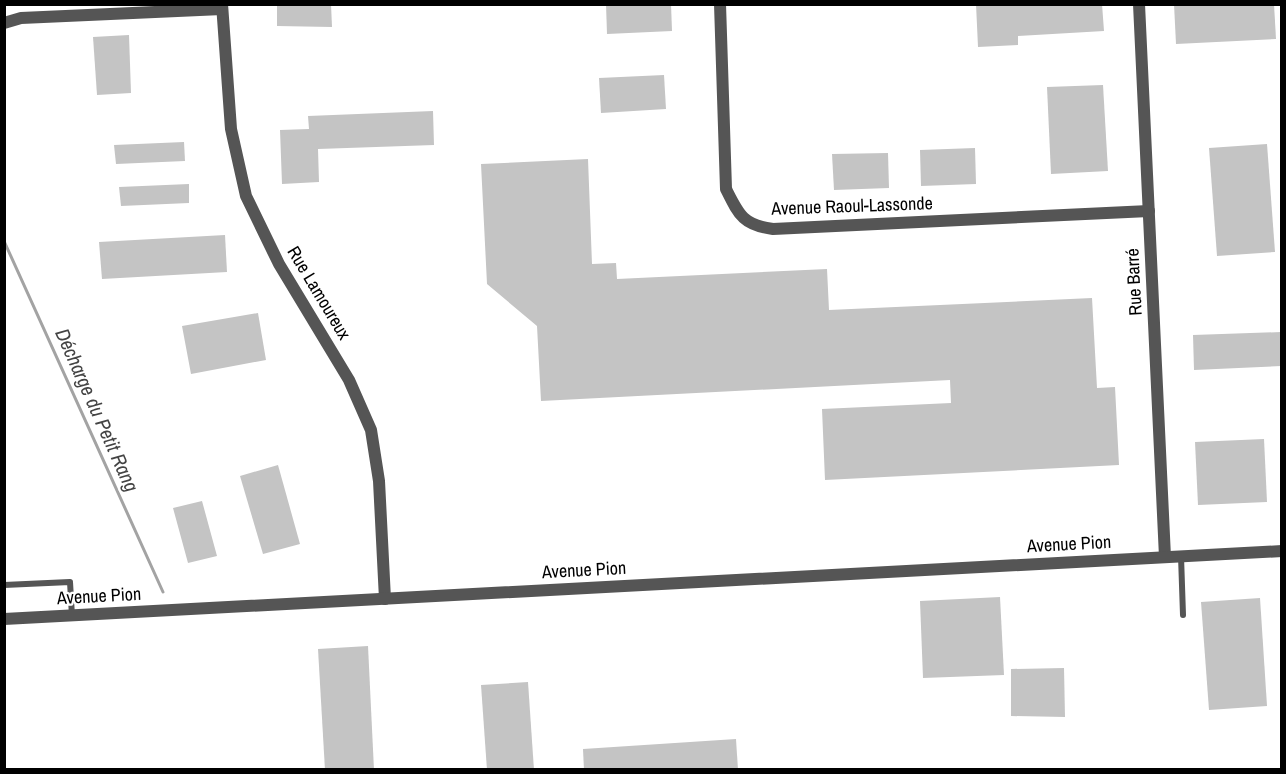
<svg xmlns="http://www.w3.org/2000/svg" width="1286" height="774" font-family="'Archivo Narrow',sans-serif">
	<style>
		.lines { fill: none; stroke-linecap: round; stroke-linejoin: round }
		.stream { stroke: #a3a3a3; stroke-width: 3 }
		.building { fill: #c4c4c4 }
		.service { stroke: #555; stroke-width: 6 }
		.minor { stroke: #555; stroke-width: 12 }
		.labels { text-anchor: middle; stroke-width: 4.5; stroke-linejoin: round; paint-order: stroke }
		.street-label { font-size: 18px; fill: #000; stroke: #fff }
		.water-label { font-size: 20px; font-style: italic; fill: #444; stroke: #fff }
	</style>
	<rect width="100%" height="100%" fill="#fff"/>
	<g class="lines">
		<polyline class="stream" points="4,241 163,592"/>
	</g>
	<g class="building">
		<polygon points="277,4 331,4 332,27 277,26"/>
		<polygon points="606,4 671,4 672,31 607,34"/>
		<polygon points="976,4 1102,4 1104,31 1018,36 1018,45 978,47"/>
		<polygon points="1174,4 1274,4 1276,39 1176,44"/>
		<polygon points="129,35 131,93 97,95 93,37"/>
		<polygon points="664,75 666,109 601,113 599,78"/>
		<polygon points="1103,85 1108,171 1051,174 1047,87"/>
		<polygon points="433,111 434,145 318,149 319,182 282,184 280,130 309,129 308,116"/>
		<polygon points="184,142 185,161 116,164 114,145"/>
		<polygon points="1267,144 1275,252 1217,256 1209,148"/>
		<polygon points="975,148 976,184 921,186 920,150"/>
		<polygon points="888,153 889,188 834,190 832,154"/>
		<polygon points="588,159 592,264 616,263 617,279 827,269 829,310 1092,298 1097,388 1115,387 1119,465 825,480 822,409 951,403 950,380 541,401 537,326 487,284 481,164"/>
		<polygon points="189,184 189,203 121,206 119,187"/>
		<polygon points="225,235 227,272 102,279 99,242"/>
		<polygon points="258,313 266,360 191,374 182,326"/>
		<polygon points="1281,332 1281,366 1194,370 1193,335"/>
		<polygon points="1264,439 1267,502 1198,505 1195,442"/>
		<polygon points="278,465 300,544 263,554 240,476"/>
		<polygon points="202,501 217,556 188,563 173,508"/>
		<polygon points="1000,597 1004,675 923,678 920,601"/>
		<polygon points="1260,598 1267,706 1209,710 1201,602"/>
		<polygon points="368,646 374,770 325,770 318,649"/>
		<polygon points="1064,668 1065,717 1011,716 1011,669"/>
		<polygon points="528,682 534,770 487,770 481,685"/>
		<polygon points="736,739 738,770 584,770 583,749"/>
	</g>
	<g class="lines">
		<g class="service">
			<polyline points="1181,556 1183,615"/>
			<polyline points="4,585 70,582 72,616"/>
		</g>
		<g class="minor">
			<polyline points="222,4 231,129 246,196 279,264 349,380 371,430 379,481 385,599"/>
			<path d="M 720,4 L 726,189 C 739,215 743,225 773,229 L 1149,211"/>
			<polyline points="1139,4 1165,557"/>
			<polyline points="4,23 21,18 222,9"/>
			<polyline points="4,619 1282,551"/>
		</g>
	</g>
	<g class="labels">
		<g class="street-label">
			<text transform="translate(852 206) rotate(-2)" y="6">Avenue Raoul-Lassonde</text>
			<text transform="translate(1134 282) rotate(-93)" y="6">Rue Barré</text>
			<text transform="translate(319 293) rotate(59)" y="6">Rue Lamoureux</text>
			<text transform="translate(1069 544) rotate(-3)" y="6">Avenue Pion</text>
			<text transform="translate(584 570) rotate(-3)" y="6">Avenue Pion</text>
			<text transform="translate(99 596) rotate(-3)" y="6">Avenue Pion</text>
		</g>
		<g class="water-label">
			<text transform="translate(97 410) rotate(66)" y="7">Décharge du Petit Rang</text>
		</g>
	</g>
	<rect width="1286" height="774" fill="none" stroke="#000000" stroke-width="12"/>
</svg>
